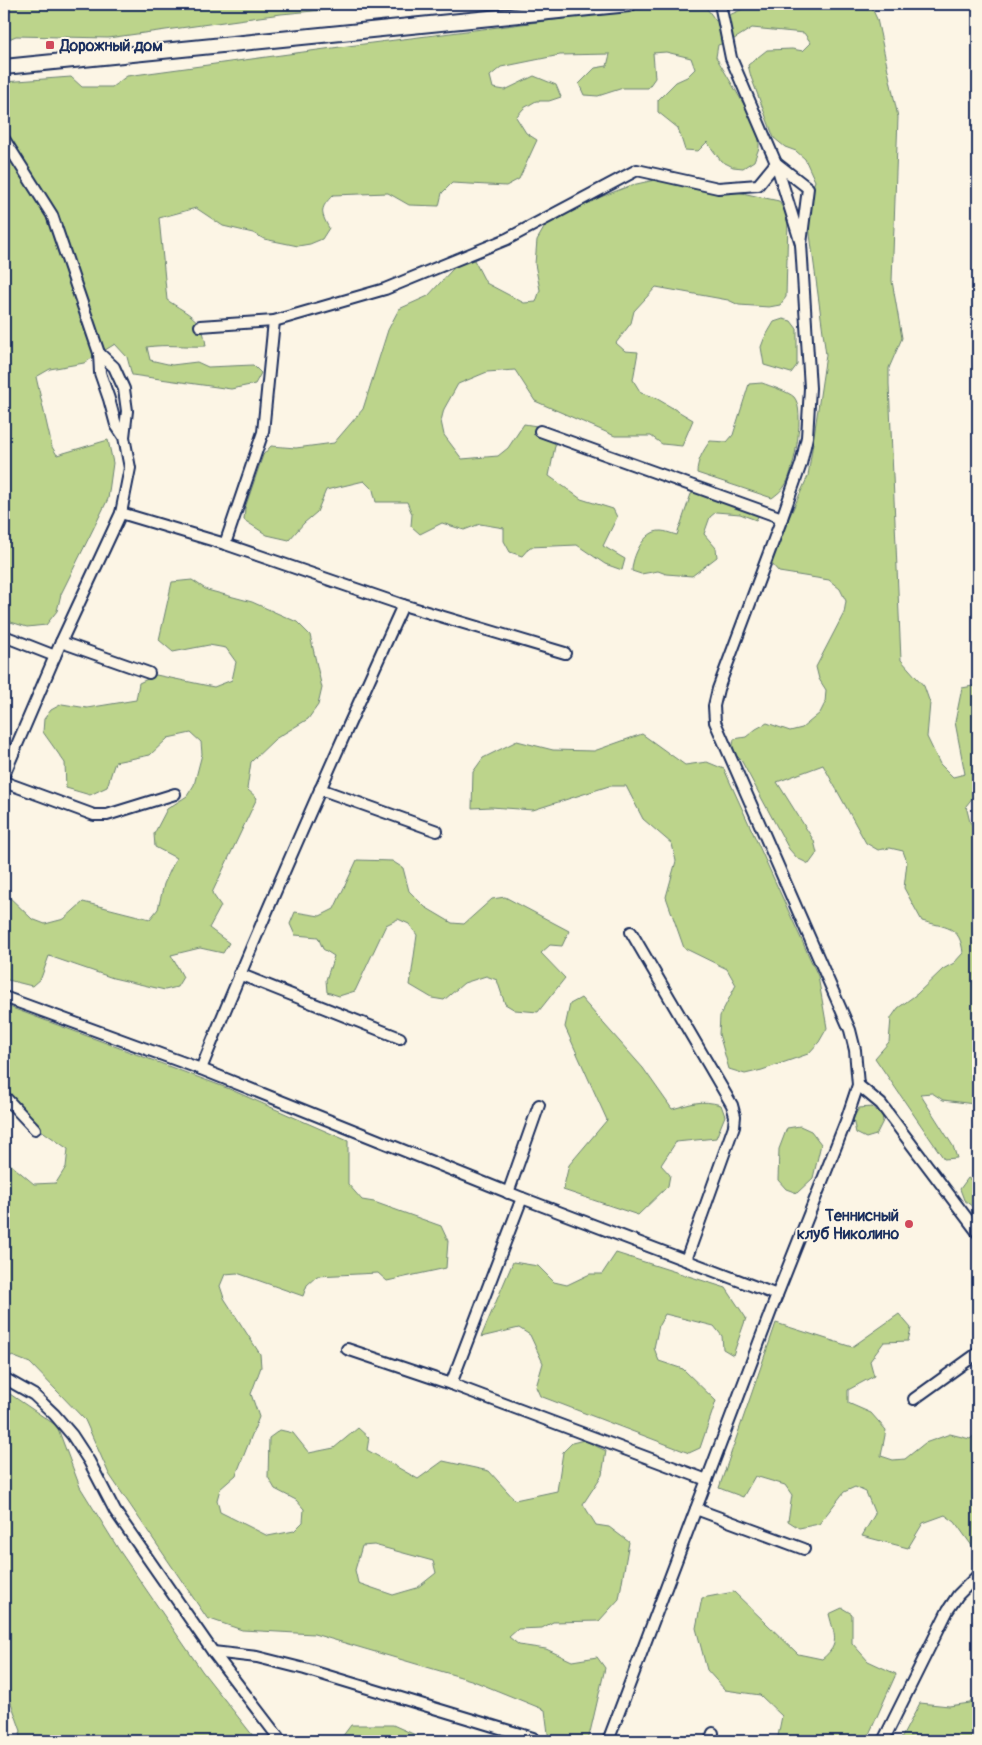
<svg xmlns="http://www.w3.org/2000/svg" width="982" height="1745" font-family="Pangolin,sans-serif">
	<style>
		.green { fill: #bcd48b; stroke: #6c8274; fill-rule: evenodd }
		.lines { fill: none; stroke-linecap: round; stroke-linejoin: round }
		.street-casing { stroke: #1b2f5e; stroke-width: 14 }
		.secondary-casing { stroke: #1b2f5e; stroke-width: 18 }
		.street { stroke: #fcf5e5; stroke-width: 10 }
		.secondary { stroke: #fcf5e5; stroke-width: 14 }
		.poi-dot { fill: #d1495b; stroke: #fcf5e5; stroke-width: 2 }
		.labels { text-anchor: middle; stroke-width: 4; stroke-linejoin: round; paint-order: stroke }
		.poi-label { font-size: 16px; font-weight: bold; fill: #1b2f5e; stroke: #fcf5e5; text-anchor: start }
	</style>
	<rect width="100%" height="100%" fill="#fcf5e5"/>
	<filter id="ink" filterUnits="userSpaceOnUse"><feTurbulence type="fractalNoise" baseFrequency=".02" numOctaves="2"/><feDisplacementMap in="SourceGraphic" scale="10" xChannelSelector="R" yChannelSelector="G"/><feConvolveMatrix kernelMatrix="1 2 1 2 8 2 1 2 1" color-interpolation-filters="sRGB"/></filter>
	<g filter="url(#ink)">
		<g class="green">
			<polygon points="4,4 388,4 281,14 108,38 16,36 4,41"/>
			<path d="M 680,4 L 705,6 L 716,21 L 745,8 L 765,4 L 870,4 L 877,19 L 898,117 L 892,281 L 902,338 L 889,368 L 889,384 L 901,660 L 924,686 L 930,703 L 927,737 L 940,764 L 953,777 L 965,774 L 955,722 L 962,688 L 978,685 L 978,793 L 977,792 L 966,806 L 970,822 L 978,832 L 978,1101 L 974,1104 L 943,1100 L 932,1093 L 920,1094 L 953,1146 L 957,1158 L 944,1159 L 875,1058 L 889,1042 L 891,1018 L 898,1008 L 917,994 L 943,969 L 954,963 L 963,953 C 960,925 946,928 922,921 L 904,888 L 907,862 L 903,851 L 890,848 L 878,850 L 866,843 L 823,765 L 777,782 L 814,841 L 817,853 L 809,864 L 797,858 L 789,849 L 741,760 L 732,751 L 734,739 L 746,737 L 756,729 L 767,723 L 790,731 L 802,728 L 820,713 L 825,703 L 826,690 L 819,679 L 816,667 L 844,613 L 846,601 L 840,589 L 829,580 L 779,572 L 771,563 L 774,551 L 808,476 L 826,355 L 806,204 L 815,181 L 805,159 L 796,151 L 785,147 L 774,138 L 751,77 L 748,65 L 767,50 L 792,49 L 803,51 L 811,43 L 804,33 L 752,28 L 731,41 L 718,45 L 716,57 L 749,113 L 757,123 L 759,135 L 759,148 L 754,161 L 743,168 L 733,167 L 721,161 L 707,142 L 698,151 L 685,150 L 678,128 L 658,112 L 658,100 L 676,82 L 687,77 L 695,69 L 691,58 L 666,52 L 653,53 L 655,78 L 648,88 L 623,88 L 598,96 L 584,95 L 579,84 L 595,68 L 607,66 L 610,54 L 560,55 L 501,67 L 490,76 L 493,88 L 505,90 L 534,76 L 556,85 L 561,97 L 549,101 L 536,101 L 524,108 L 516,117 L 526,133 L 537,140 L 519,179 L 506,186 L 452,183 L 442,193 L 439,206 L 409,205 L 388,193 L 333,195 C 320,208 320,212 329,228 L 322,239 L 310,244 L 298,246 L 264,239 L 253,233 L 223,226 L 196,208 L 159,218 L 167,300 C 189,315 203,318 206,346 C 187,347 165,344 147,347 L 150,360 L 172,365 L 197,362 L 208,367 L 253,365 L 261,373 L 255,384 L 231,389 L 132,375 L 127,357 L 115,344 L 84,363 L 50,369 L 36,377 L 52,447 L 57,455 L 108,440 L 113,463 L 108,499 L 61,594 L 57,611 L 46,625 L 27,627 L 4,620 L 4,82 L 71,77 L 82,87 L 112,87 L 127,76 L 340,47 Z"/>
			<polygon points="668,177 779,201 788,218 786,297 780,305 769,307 739,305 728,300 656,287 634,311 631,323 616,343 625,351 638,352 633,380 641,393 654,397 693,420 682,446 662,444 651,436 615,436 535,401 515,370 487,372 458,384 444,409 441,421 444,435 462,459 498,456 508,448 524,424 537,426 557,436 549,476 581,499 613,509 617,517 603,546 625,559 622,570 605,564 577,545 530,547 522,556 510,552 504,541 504,528 480,524 464,530 442,523 420,534 411,526 412,514 407,502 376,502 373,490 364,481 326,490 317,512 304,523 289,540 267,535 244,520 245,508 263,455 271,446 296,448 334,443 363,409 388,330 399,309 428,296 462,259 474,260 486,283 524,303 536,302 540,290 535,264 537,240 551,216 632,185"/>
			<polygon points="783,319 791,321 797,329 797,365 791,373 764,365 761,347 764,339 774,322"/>
			<path d="M 762,383 C 770,386 789,392 794,397 C 806,411 794,469 786,484 C 783,490 777,494 772,498 L 697,473 C 697,461 703,451 710,441 L 727,442 L 733,435 L 749,384 Z"/>
			<path d="M 706,488 L 760,513 L 756,520 L 740,514 L 716,512 L 710,517 L 704,534 L 716,548 L 717,557 L 692,576 L 666,574 L 658,571 L 641,574 L 632,571 C 632,557 644,530 661,531 C 666,531 672,534 677,535 L 691,494 Z"/>
			<polygon points="192,580 207,590 252,602 297,622 310,635 322,688 318,705 308,719 275,739 251,762 247,789 257,798 212,893 221,906 209,928 229,943 223,953 200,948 171,955 183,977 177,987 165,990 113,978 49,956 41,978 32,986 4,979 4,892 32,919 45,924 64,919 83,902 150,919 158,909 164,884 176,858 155,847 154,834 167,809 187,796 194,785 202,754 201,742 191,733 168,738 150,755 115,762 107,787 90,795 66,788 65,763 43,732 44,719 51,710 62,704 87,708 136,700 139,683 156,675 214,687 232,680 236,662 226,648 209,645 173,652 159,640 172,582"/>
			<polygon points="642,734 685,765 707,762 724,769 818,976 827,1028 819,1042 808,1054 762,1070 745,1074 729,1069 719,1034 720,1016 736,985 727,969 684,948 666,897 676,861 672,844 643,819 626,786 609,786 533,810 491,807 472,808 473,772 483,758 517,741 553,750 594,751"/>
			<polygon points="357,860 392,861 403,868 409,891 425,907 452,923 464,924 492,899 505,897 569,931 562,946 550,945 541,953 565,978 538,1012 515,1010 505,1004 497,980 486,976 464,983 444,1000 432,998 410,985 417,935 409,924 398,919 386,925 355,991 339,996 327,992 326,980 334,956 323,949 318,937 295,935 290,924 295,912 320,916 334,909"/>
			<path d="M 581,998 L 643,1068 L 672,1109 C 692,1104 700,1099 721,1105 L 725,1116 L 716,1138 L 676,1142 L 661,1165 L 670,1175 L 668,1186 L 638,1215 L 563,1190 L 569,1165 L 607,1120 L 565,1027 L 570,1004 Z"/>
			<path d="M 4,1005 L 227,1088 L 348,1141 L 348,1184 L 362,1200 L 374,1202 L 441,1226 L 448,1241 L 446,1268 L 387,1281 L 378,1273 L 317,1276 L 307,1285 L 303,1296 L 237,1273 L 225,1274 L 220,1286 L 224,1298 L 260,1354 L 261,1367 L 251,1394 L 259,1417 L 236,1475 L 220,1489 L 217,1500 L 220,1512 L 268,1536 L 294,1531 L 303,1522 L 304,1509 L 296,1500 L 275,1489 L 268,1477 L 269,1438 L 280,1430 L 293,1433 L 309,1453 L 334,1448 L 358,1428 L 369,1438 L 367,1450 L 418,1479 L 443,1461 L 489,1471 L 515,1500 L 557,1491 L 563,1452 L 572,1443 L 584,1440 L 606,1451 L 602,1475 L 583,1504 L 596,1525 L 609,1527 L 629,1542 L 619,1599 L 599,1621 L 553,1622 L 542,1628 L 518,1629 L 509,1637 L 519,1645 L 546,1649 L 572,1661 L 597,1657 L 605,1668 L 588,1741 L 549,1741 L 545,1710 L 471,1680 L 314,1634 L 242,1630 L 207,1618 L 109,1474 L 85,1420 L 30,1363 L 4,1353 L 4,1159 L 34,1184 L 56,1183 L 66,1167 L 68,1149 L 38,1128 L 4,1091 ZM 374,1545 L 433,1561 L 436,1573 L 417,1588 L 393,1595 L 358,1583 L 355,1570 L 362,1546 Z"/>
			<polygon points="872,1107 882,1115 883,1121 876,1135 866,1138 856,1133 853,1119 859,1108"/>
			<polygon points="800,1126 811,1131 821,1144 813,1178 797,1193 786,1189 778,1180 779,1149 787,1128"/>
			<polygon points="968,1178 978,1184 978,1211 964,1200 960,1189"/>
			<polygon points="616,1253 726,1288 746,1318 733,1355 723,1349 722,1336 714,1326 665,1314 659,1325 654,1348 659,1361 683,1369 716,1401 700,1448 689,1453 540,1396 536,1387 543,1363 530,1335 519,1328 481,1337 513,1262 538,1266 554,1282 567,1285 590,1274 602,1274"/>
			<polygon points="899,1314 911,1328 908,1341 884,1342 870,1361 874,1376 848,1390 848,1403 871,1413 886,1430 881,1456 893,1460 905,1459 925,1443 950,1434 970,1439 978,1432 978,1481 975,1485 978,1502 978,1548 975,1550 955,1522 945,1515 923,1523 908,1548 862,1536 875,1514 866,1492 855,1487 844,1492 819,1524 799,1528 788,1521 792,1495 785,1485 755,1476 743,1497 719,1488 776,1323 852,1347"/>
			<polygon points="4,1390 57,1426 80,1487 119,1550 202,1671 257,1741 18,1741 21,1731 4,1683"/>
			<path d="M 734,1592 L 798,1654 L 822,1659 C 841,1644 834,1635 829,1614 L 842,1608 L 852,1614 L 852,1643 L 868,1661 L 896,1674 L 866,1741 L 777,1741 L 782,1716 L 760,1695 L 725,1690 L 707,1670 L 696,1628 L 702,1598 Z"/>
			<polygon points="978,1688 978,1741 900,1741 920,1703 949,1706 970,1703"/>
			<polygon points="351,1725 393,1725 429,1741 339,1741"/>
		</g>
		<g class="lines">
			<defs>
				<g id="street">
					<polyline points="4,139 52,215 99,353"/>
					<polygon points="776,163 808,188 801,244"/>
					<polyline points="200,326 274,321 385,289 507,239 637,170 718,188 758,185 776,163 731,58 720,4"/>
					<polyline points="540,431 782,518"/>
					<path d="M 121,513 L 225,544 L 403,605 C 333,759 264,913 201,1069"/>
					<polyline points="225,544 263,432 274,321"/>
					<polyline points="403,605 565,653"/>
					<polyline points="4,636 55,656"/>
					<polyline points="61,642 149,673"/>
					<polyline points="4,775 61,642 121,513 130,468 124,437 127,411 124,389 114,367 99,353 100,373 109,399 116,425 124,437"/>
					<polyline points="4,782 94,815 107,815 175,794"/>
					<polyline points="320,789 437,831"/>
					<polyline points="631,932 732,1105 735,1116 734,1126 686,1260"/>
					<polyline points="239,974 400,1038"/>
					<polyline points="4,997 201,1069 522,1198 777,1295"/>
					<polyline points="858,1085 881,1104 978,1233"/>
					<polyline points="4,1096 35,1129"/>
					<polyline points="508,1193 539,1105"/>
					<polyline points="347,1349 451,1384 707,1480"/>
					<polyline points="4,1378 34,1395 54,1414 72,1435 89,1461 115,1511 213,1652 281,1741"/>
					<polyline points="451,1384 522,1198"/>
					<polyline points="914,1399 978,1353"/>
					<polyline points="696,1509 804,1549"/>
					<polyline points="213,1652 257,1657 305,1669 533,1738"/>
					<polyline points="608,1741 777,1295 846,1121 858,1085 855,1050 850,1030 715,722 714,706 718,689 782,518 801,464 807,437 810,388 801,244"/>
					<polyline points="710,1741 713,1733"/>
					<polyline points="883,1741 948,1610 958,1595 978,1575"/>
				</g>
				<polyline id="secondary" points="4,67 629,4"/>
			</defs>
			<use href="#street" class="street-casing"/>
			<use href="#secondary" class="secondary-casing"/>
			<use href="#street" class="street"/>
			<use href="#secondary" class="secondary"/>
		</g>
	</g>
	<g class="poi-dot">
		<rect x="45" y="40" width="10" height="10" rx="2.5"/>
		<circle cx="909" cy="1224" r="5"/>
	</g>
	<g class="labels">
		<g class="poi-label">
			<text x="60" y="51">Дорожный дом</text>
			<text x="899" y="1221" text-anchor="end">Теннисный<tspan x="899" dy="18">клуб Николино</tspan></text>
		</g>
	</g>
	<rect width="982" height="1745" fill="none" stroke="#fcf5e5" stroke-width="20"/>
	<rect x="10" y="10" width="962" height="1725" fill="none" stroke="#1b2f5e" stroke-width="2" filter="url(#ink)"/>
</svg>
